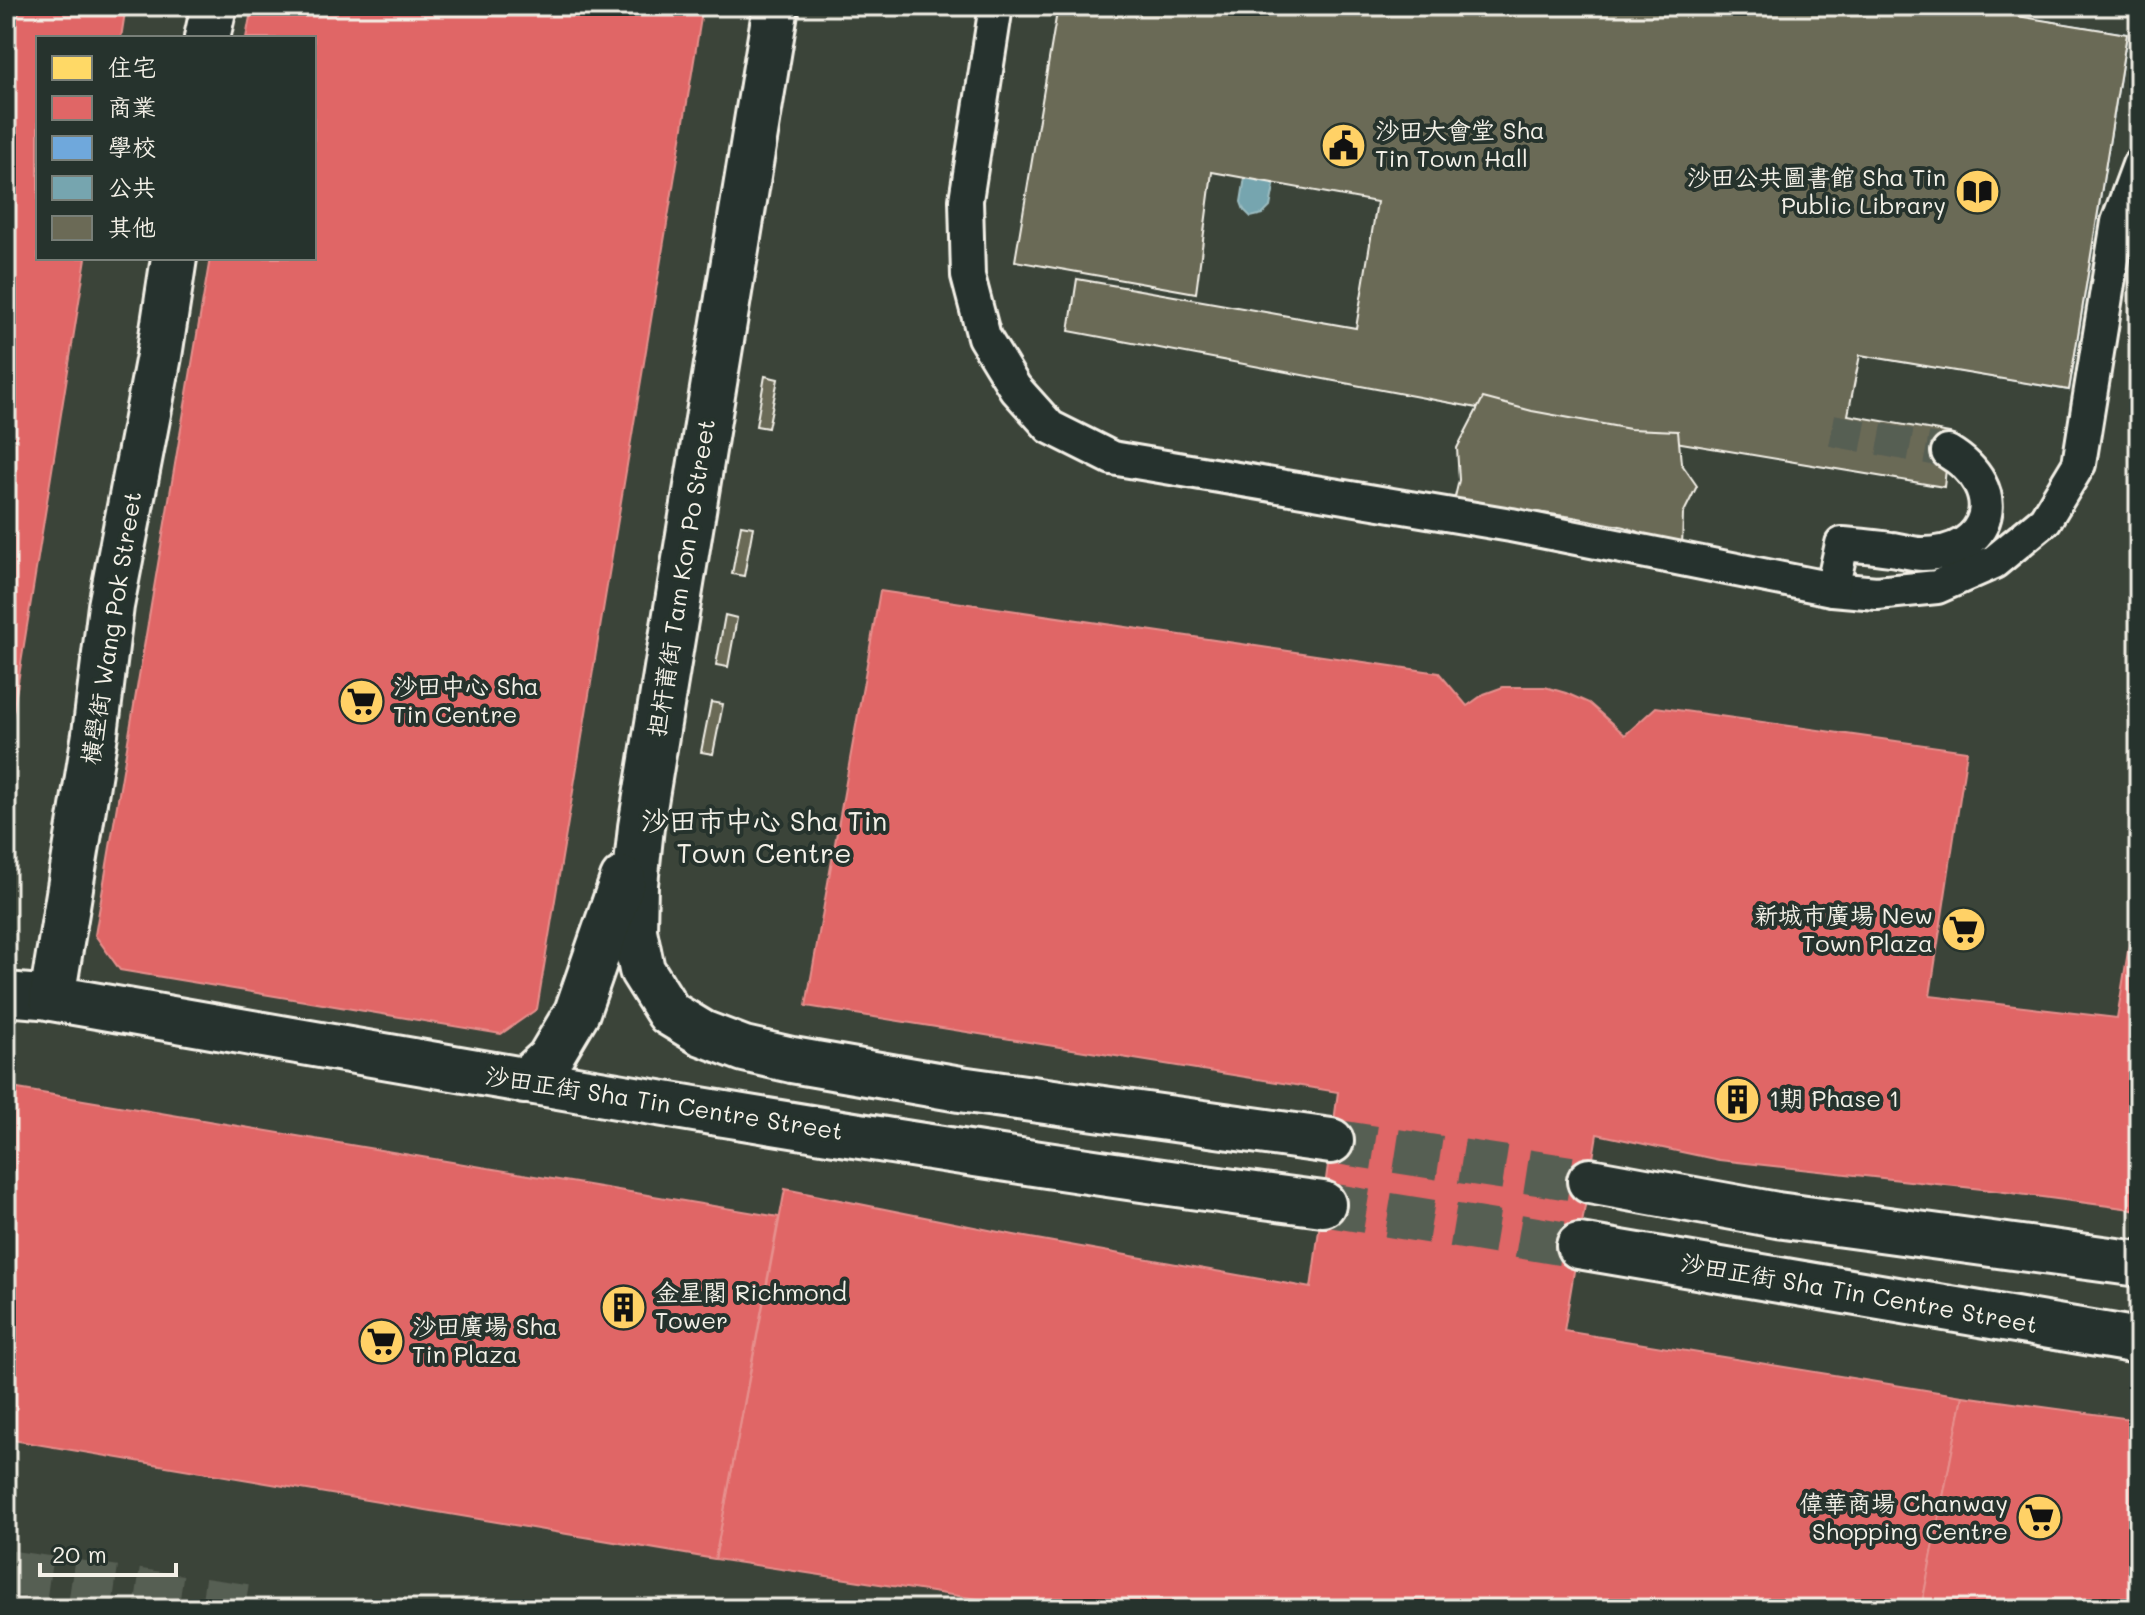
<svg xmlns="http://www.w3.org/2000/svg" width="2145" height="1615" font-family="Mali,'LXGW WenKai TC',sans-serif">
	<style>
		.homes { fill: #ffd966; stroke: #fce08d; stroke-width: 2 }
		.shops { fill: #e06666; stroke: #e6908d; stroke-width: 2 }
		.schools { fill: #6fa8dc; stroke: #97bee0; stroke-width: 2 }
		.public { fill: #76a5af; stroke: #9cbcc0; stroke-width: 2 }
		.building { fill: #6b6a56; stroke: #f4f1e8; stroke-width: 2 }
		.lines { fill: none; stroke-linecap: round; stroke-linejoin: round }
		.pedestrian-tunnel { stroke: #575e53; stroke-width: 32; stroke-dasharray: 32 16; stroke-linecap: butt }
		.secondary-tunnel { stroke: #575e53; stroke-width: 44; stroke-dasharray: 44 22; stroke-linecap: butt }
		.trunk-tunnel { stroke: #575e53; stroke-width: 44; stroke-dasharray: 44 22; stroke-linecap: butt }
		.pedestrian-casing { stroke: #f4f1e8; stroke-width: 38 }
		.minor-casing { stroke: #f4f1e8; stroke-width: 48 }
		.secondary-casing { stroke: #f4f1e8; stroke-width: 50 }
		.pedestrian { stroke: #26332d; stroke-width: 32 }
		.minor { stroke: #26332d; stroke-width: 42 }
		.secondary { stroke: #26332d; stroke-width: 44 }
		.labels { text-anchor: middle; stroke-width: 8; stroke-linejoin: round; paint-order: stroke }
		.poi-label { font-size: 24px; fill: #f4f1e8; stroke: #26332d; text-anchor: start }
		.street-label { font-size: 24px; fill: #f4f1e8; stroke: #26332d }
		.quarter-label { font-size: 28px; fill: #f4f1e8; stroke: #26332d }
	</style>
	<rect width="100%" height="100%" fill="#3b4439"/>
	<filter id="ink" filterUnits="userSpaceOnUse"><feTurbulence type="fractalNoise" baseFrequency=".0125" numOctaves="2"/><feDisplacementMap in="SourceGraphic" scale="16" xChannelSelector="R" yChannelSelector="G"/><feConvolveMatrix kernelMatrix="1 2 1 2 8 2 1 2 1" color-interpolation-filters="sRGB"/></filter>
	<g filter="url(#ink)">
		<g class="homes">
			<polygon points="602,48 636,54 628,101 670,108 664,142 622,135 619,155 661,162 654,199 613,192 606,233 572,228 579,186 538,179 544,142 585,149 588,130 547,123 553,89 594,96"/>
			<polygon points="572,228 606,233 599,273 641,280 635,317 593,310 590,329 631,336 625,371 584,363 577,411 542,405 550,358 508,351 514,317 556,323 559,304 518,297 524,261 566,267"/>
			<polygon points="533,501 567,507 560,553 602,561 596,595 554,588 551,607 592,615 586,651 544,644 537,686 504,680 511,639 469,632 475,595 517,602 520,583 478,576 484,541 526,548"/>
			<polygon points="504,680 537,686 531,726 572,733 566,770 525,763 521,782 562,789 557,824 516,817 508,863 474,857 481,811 440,803 446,769 488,777 491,757 449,750 456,713 497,720"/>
			<polygon points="224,824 253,829 249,854 266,857 270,832 303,838 299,862 342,869 337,902 283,893 280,909 324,916 319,949 285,943 281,967 248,962 253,937 236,934 232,960 203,955 208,930 177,925 183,892 213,896 216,882 185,877 190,844 221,849"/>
			<polygon points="388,851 421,857 417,882 433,885 438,859 467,864 462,889 492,895 487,927 456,922 455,936 484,941 479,974 449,969 445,995 417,990 421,965 404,962 400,987 367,982 371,957 338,952 343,919 387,927 390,911 337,902 342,869 384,876"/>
			<polygon points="6,1129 99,1143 92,1191 37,1183 29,1238 65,1244 58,1291 6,1284"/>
			<polygon points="158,1153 308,1175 301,1223 246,1215 238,1271 274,1276 267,1324 143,1306 150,1260 190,1266 199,1208 151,1201"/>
			<polygon points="360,1186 511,1208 504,1256 449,1248 441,1304 477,1309 470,1357 346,1338 353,1293 393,1299 401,1241 353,1234"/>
			<polygon points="565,1218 715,1241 708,1289 652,1281 645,1337 681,1342 674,1390 550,1371 557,1326 596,1331 605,1273 558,1267"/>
			<polygon points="2105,1432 2135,1438 2129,1471 2139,1473 2139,1592 2125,1589 2132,1553 2113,1550 2106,1586 2077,1581 2083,1544 2054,1539 2059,1507 2090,1513 2093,1497 2064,1491 2070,1460 2099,1465"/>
		</g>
		<g class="shops">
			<polygon points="6,6 126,6 121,38 38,38 38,258 86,258 6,757"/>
			<polygon points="252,6 703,6 537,1009 501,1034 120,970 95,935 210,258 314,258 314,38 246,38"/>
			<polygon points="880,591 1439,673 1467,706 1484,694 1503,687 1545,687 1566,693 1589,703 1625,735 1656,707 1967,751 1930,996 2117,1018 2139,885 2139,1210 1982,1189 1719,1160 1597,1134 1564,1331 1963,1396 1921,1609 1044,1609 715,1559 785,1189 1014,1235 1311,1288 1338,1092 806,1006"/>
			<polygon points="6,1087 779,1217 715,1559 6,1439"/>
			<polygon points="1963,1396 2139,1420 2139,1609 1921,1609"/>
		</g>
		<polygon class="schools" points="1882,6 1954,6 2127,34 2069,390 1827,349"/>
		<polygon class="public" points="1063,6 1621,6 1669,15 1664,38 1704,45 1714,50 1717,61 1711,70 1699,72 1663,66 1642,181 1681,188 1689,195 1693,204 1686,213 1677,216 1640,210 1635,244 1276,176 1270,207 1263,214 1251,217 1244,210 1241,202 1246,171 1209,166 1194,289 1019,258"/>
		<g class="building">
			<polygon points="1058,6 2019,6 2017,16 2127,34 2069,390 1860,355 1848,415 1950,433 1944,487 1520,416 1069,331 1077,279 1356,328 1377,202 1212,172 1196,293 1015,261"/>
			<polygon points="765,376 778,379 768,428 756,426"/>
			<polygon points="1483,398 1532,411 1630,429 1678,431 1681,463 1697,486 1683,514 1682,549 1625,527 1573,517 1513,509 1452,510 1459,480 1457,448"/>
			<polygon points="741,525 753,527 744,576 732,574"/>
			<polygon points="725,615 737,618 728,667 716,665"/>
			<polygon points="711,702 723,704 713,754 701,752"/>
		</g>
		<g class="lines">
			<polyline class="pedestrian-tunnel" points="1832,430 1948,452"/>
			<g class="secondary-tunnel">
				<polyline points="1331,1141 1590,1181"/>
				<polyline points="1323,1204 1579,1246"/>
			</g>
			<polyline class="trunk-tunnel" points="6,1572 267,1609"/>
			<defs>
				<g id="pedestrian">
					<polyline points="996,6 966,200 968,276 984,337 1015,388 1050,427 1112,458 1511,525 1832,589 1877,593 1937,587 1994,562 2045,520 2079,464 2118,222 2139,165"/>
					<path d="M 1832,589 L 1842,544 C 1859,545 1875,547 1891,549 C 1901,550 1912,554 1922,554 C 1993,554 2009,488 1948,452"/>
				</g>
				<polyline id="minor" points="6,994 52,998"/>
				<g id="secondary">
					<polyline points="776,6 641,827 635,884 634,931 642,970 669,1013 702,1033 744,1049 792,1060 960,1089 1331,1141"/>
					<polyline points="207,38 214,6"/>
					<path d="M 174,258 L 159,356 L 111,606 L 95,734 L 52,998 C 475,1072 898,1148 1323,1204"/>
					<polyline points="525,1081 549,1059 577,1012 623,879"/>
					<polyline points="1590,1181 1777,1215 2139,1264"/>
					<polyline points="1579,1246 2139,1341"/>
				</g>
			</defs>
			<use href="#pedestrian" class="pedestrian-casing"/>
			<use href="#minor" class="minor-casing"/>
			<use href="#secondary" class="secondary-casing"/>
			<use href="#pedestrian" class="pedestrian"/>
			<use href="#minor" class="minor"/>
			<use href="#secondary" class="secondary"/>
		</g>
	</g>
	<defs>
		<symbol id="civic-disc" viewBox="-11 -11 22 22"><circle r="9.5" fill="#ffd166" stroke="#26332d"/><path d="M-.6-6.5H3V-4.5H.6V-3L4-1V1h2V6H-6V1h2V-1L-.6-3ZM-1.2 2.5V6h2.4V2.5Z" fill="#111"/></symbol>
		<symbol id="library-disc" viewBox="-11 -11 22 22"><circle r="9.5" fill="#ffd166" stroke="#26332d"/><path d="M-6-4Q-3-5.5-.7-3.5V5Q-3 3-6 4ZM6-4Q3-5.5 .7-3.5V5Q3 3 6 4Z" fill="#111"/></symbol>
		<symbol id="supermarket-disc" viewBox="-11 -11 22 22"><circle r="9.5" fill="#ffd166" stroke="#26332d"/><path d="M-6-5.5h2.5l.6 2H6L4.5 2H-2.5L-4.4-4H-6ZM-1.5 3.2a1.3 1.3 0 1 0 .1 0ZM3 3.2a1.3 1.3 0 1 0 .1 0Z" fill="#111"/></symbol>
		<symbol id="building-disc" viewBox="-11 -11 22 22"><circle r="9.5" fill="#ffd166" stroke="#26332d"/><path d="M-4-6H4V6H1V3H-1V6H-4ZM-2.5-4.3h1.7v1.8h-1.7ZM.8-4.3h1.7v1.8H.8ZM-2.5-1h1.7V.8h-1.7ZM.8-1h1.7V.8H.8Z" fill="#111"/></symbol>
	</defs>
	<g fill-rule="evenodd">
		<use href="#civic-disc" x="1318" y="120" width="51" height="51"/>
		<use href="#library-disc" x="1952" y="166" width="51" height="51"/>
		<use href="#supermarket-disc" x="336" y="676" width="51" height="51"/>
		<use href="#supermarket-disc" x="1938" y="904" width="51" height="51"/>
		<use href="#building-disc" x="1712" y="1074" width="51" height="51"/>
		<use href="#building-disc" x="598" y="1282" width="51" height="51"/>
		<use href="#supermarket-disc" x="356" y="1316" width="51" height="51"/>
		<use href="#supermarket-disc" x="2014" y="1492" width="51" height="51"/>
	</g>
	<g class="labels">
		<g class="poi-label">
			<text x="1375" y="139">沙田大會堂 Sha<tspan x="1375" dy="28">Tin Town Hall</tspan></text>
			<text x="1946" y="186" text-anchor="end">沙田公共圖書館 Sha Tin<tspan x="1946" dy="28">Public Library</tspan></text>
			<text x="393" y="695">沙田中心 Sha<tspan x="393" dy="28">Tin Centre</tspan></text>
			<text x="1933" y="924" text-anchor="end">新城市廣場 New<tspan x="1933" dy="28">Town Plaza</tspan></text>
			<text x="1769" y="1107">1期 Phase 1</text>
			<text x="655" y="1301">金星閣 Richmond<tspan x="655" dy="28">Tower</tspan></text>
			<text x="412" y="1335">沙田廣場 Sha<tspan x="412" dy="28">Tin Plaza</tspan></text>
			<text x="2008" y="1512" text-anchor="end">偉華商場 Chanway<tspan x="2008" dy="28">Shopping Centre</tspan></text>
		</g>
		<g class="street-label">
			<text transform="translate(682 578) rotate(-81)" y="8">担杆莆街 Tam Kon Po Street</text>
			<text transform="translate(112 628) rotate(-81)" y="8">橫壆街 Wang Pok Street</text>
			<text transform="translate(664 1104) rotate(9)" y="8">沙田正街 Sha Tin Centre Street</text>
			<text transform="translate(1859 1294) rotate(10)" y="8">沙田正街 Sha Tin Centre Street</text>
		</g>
		<g class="quarter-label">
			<text x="764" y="831">沙田市中心 Sha Tin<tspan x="764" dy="32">Town Centre</tspan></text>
		</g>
	</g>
	<rect width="2145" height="1615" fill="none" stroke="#26332d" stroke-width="32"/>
	<rect x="16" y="16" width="2113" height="1583" fill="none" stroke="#f4f1e8" stroke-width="3" filter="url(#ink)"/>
	<rect x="36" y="36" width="280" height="224" fill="#26332d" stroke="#787f78" stroke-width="2"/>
	<rect x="52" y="56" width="40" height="24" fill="#ffd966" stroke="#787f78" stroke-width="2"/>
	<text x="108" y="76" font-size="24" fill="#f4f1e8">住宅</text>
	<rect x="52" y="96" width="40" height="24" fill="#e06666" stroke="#787f78" stroke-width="2"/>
	<text x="108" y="116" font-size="24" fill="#f4f1e8">商業</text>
	<rect x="52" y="136" width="40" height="24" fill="#6fa8dc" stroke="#787f78" stroke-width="2"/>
	<text x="108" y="156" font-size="24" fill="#f4f1e8">學校</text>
	<rect x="52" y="176" width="40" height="24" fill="#76a5af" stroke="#787f78" stroke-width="2"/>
	<text x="108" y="196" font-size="24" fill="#f4f1e8">公共</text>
	<rect x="52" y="216" width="40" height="24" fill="#6b6a56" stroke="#787f78" stroke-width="2"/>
	<text x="108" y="236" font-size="24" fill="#f4f1e8">其他</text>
	<path d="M40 1563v12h136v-12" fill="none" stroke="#f4f1e8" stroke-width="4"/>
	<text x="52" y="1563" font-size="24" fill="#f4f1e8" stroke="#26332d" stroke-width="6" paint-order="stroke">20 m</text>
</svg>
